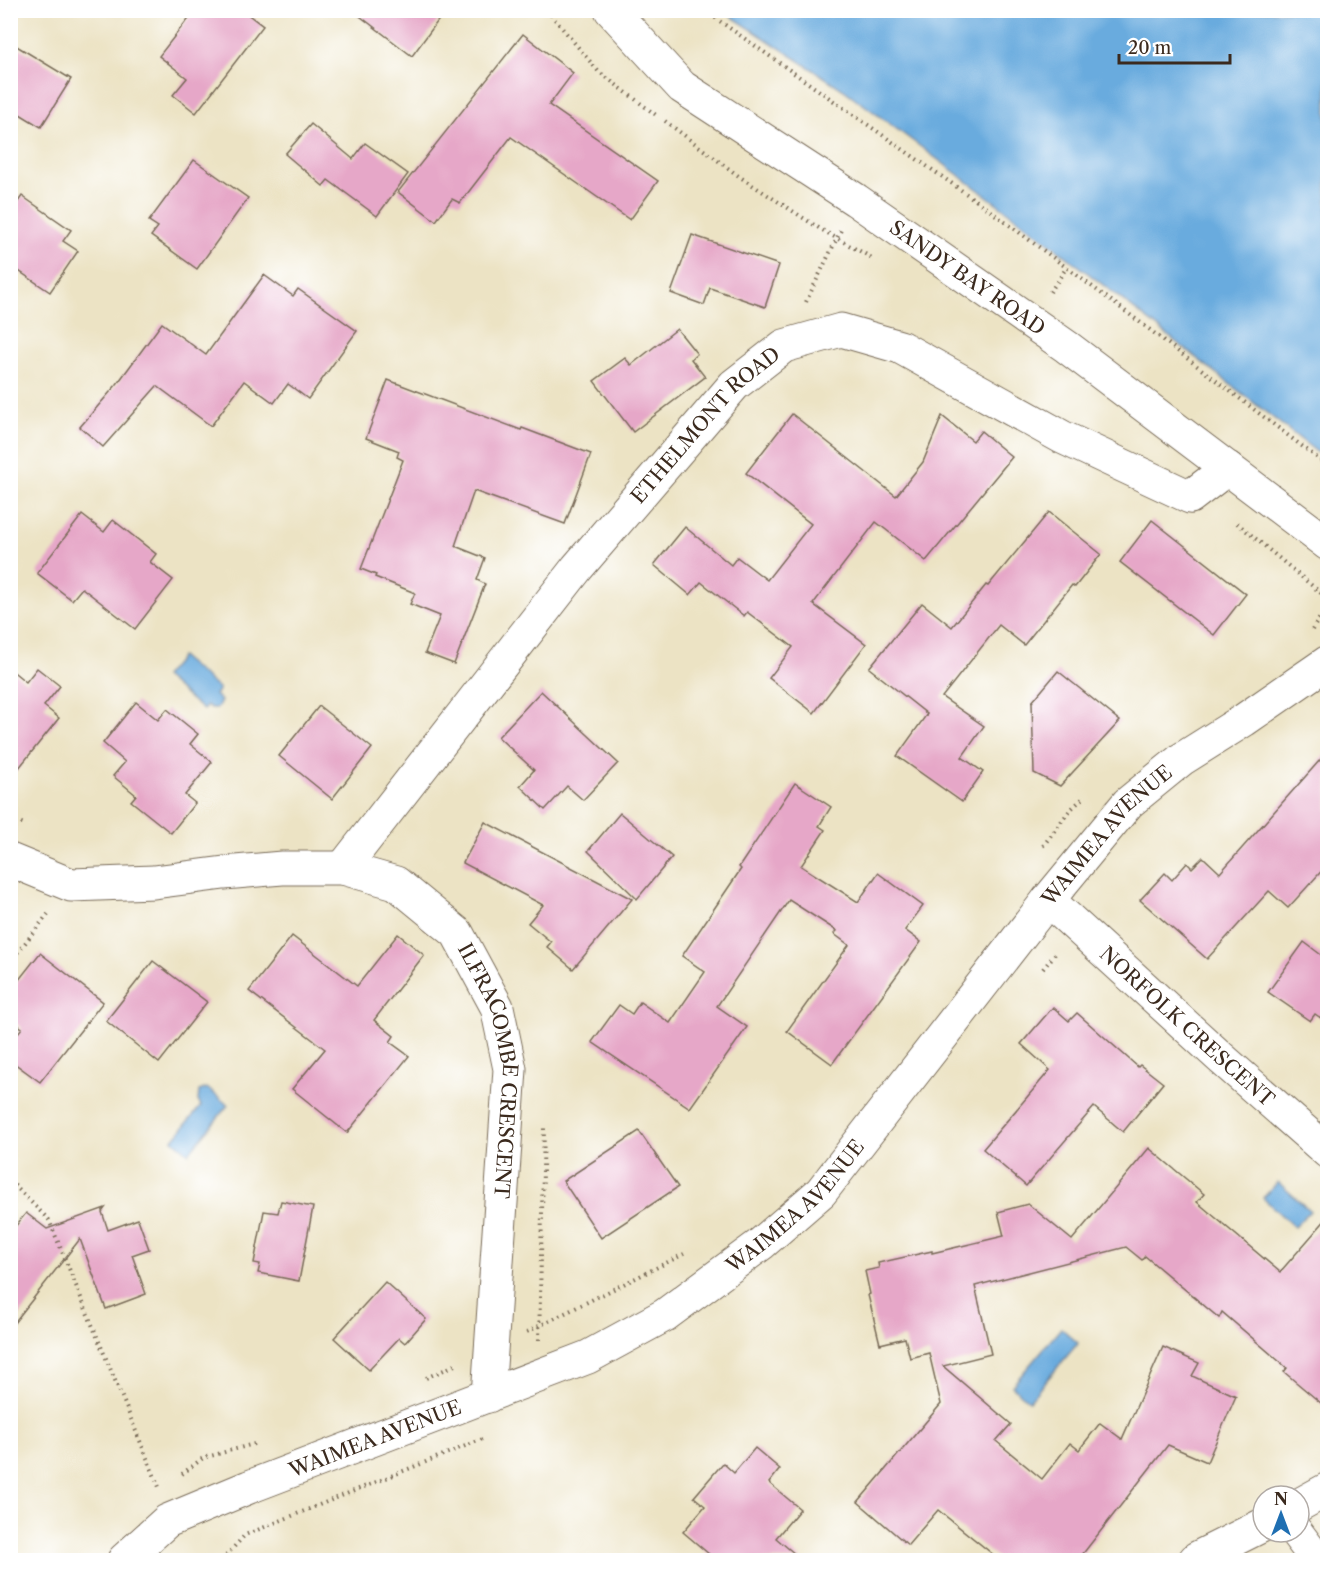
<svg xmlns="http://www.w3.org/2000/svg" width="1338" height="1571" font-family="'Libre Caslon Text',serif">
	<style>
		.water { fill: #69abde; stroke: #526a7e; stroke-width: 1.5 }
		.building { fill: #e6a7c8 }
		.lines { fill: none; stroke-linecap: round; stroke-linejoin: round }
		.minor-casing { stroke: #796b58; stroke-width: 35 }
		.primary-casing { stroke: #796b58; stroke-width: 35 }
		.path { stroke: #796b58; stroke-width: 4; stroke-dasharray: 1.5 4.5; stroke-linecap: butt }
		.minor { stroke: #fff; stroke-width: 33 }
		.primary { stroke: #fff; stroke-width: 33 }
		.labels { text-anchor: middle; stroke-width: 4.5; stroke-linejoin: round; paint-order: stroke }
		.street-label { font-size: 20px; fill: #3b2a1e; stroke: #fff }
	</style>
	<rect width="100%" height="100%" fill="#fff"/>
	<filter id="ink" filterUnits="userSpaceOnUse"><feTurbulence type="fractalNoise" baseFrequency=".0167" numOctaves="2"/><feDisplacementMap in="SourceGraphic" scale="12" xChannelSelector="R" yChannelSelector="G"/><feConvolveMatrix kernelMatrix="1 2 1 2 8 2 1 2 1" color-interpolation-filters="sRGB"/></filter>
	<filter id="wash" filterUnits="userSpaceOnUse"><feTurbulence type="fractalNoise" baseFrequency=".008" numOctaves="4" result="noise"/><feDisplacementMap in="SourceGraphic" scale="24" xChannelSelector="R" yChannelSelector="G"/><feGaussianBlur stdDeviation="1.35" result="paint"/><feColorMatrix in="noise" values="0 0 0 0 0 0 0 0 0 0 0 0 0 0 0 0 0 1.4 0 .05"/><feComposite in="paint" operator="in"/></filter>
	<g filter="url(#wash)">
		<rect width="100%" height="100%" fill="#ece3c4"/>
		<g class="water">
			<polygon points="723,11 1327,11 1327,460 1034,231 844,90"/>
			<polygon points="181,657 219,689 215,695 221,701 217,708 211,708 207,705 203,710 164,677"/>
			<polygon points="207,1088 228,1105 189,1153 173,1140 201,1106 198,1101 199,1091"/>
			<polygon points="1278,1182 1310,1211 1294,1227 1263,1198"/>
			<polygon points="1061,1328 1078,1343 1029,1401 1012,1386"/>
		</g>
		<g id="blocks">
			<g class="building">
				<polygon points="195,10 242,10 263,26 196,113 173,95 187,78 159,56"/>
				<polygon points="352,10 446,10 412,56"/>
				<polygon points="523,34 573,73 549,105 658,181 630,220 511,137 460,203 452,199 436,221 398,192"/>
				<polygon points="10,42 71,79 41,127 10,108"/>
				<polygon points="311,124 353,159 365,143 408,174 377,216 328,180 323,186 285,154"/>
				<polygon points="194,160 248,198 197,269 151,236 158,227 149,221"/>
				<polygon points="22,196 71,230 63,241 78,251 50,292 10,265 10,213"/>
				<polygon points="692,235 779,265 765,307 710,288 704,305 671,293"/>
				<polygon points="264,275 293,296 298,289 357,331 308,399 288,384 274,403 244,381 211,426 157,386 103,447 80,427 117,384 162,323 206,355"/>
				<polygon points="677,329 697,354 691,359 705,377 633,432 594,381 625,358 631,365"/>
				<polygon points="388,380 521,430 522,428 591,454 565,524 474,491 455,546 485,558 477,580 485,584 454,664 425,653 440,616 410,604 415,593 375,577 376,575 361,569 403,460 397,457 399,451 366,438"/>
				<polygon points="792,414 896,496 923,462 942,416 973,441 981,431 1012,457 926,561 876,522 813,604 866,644 814,713 769,678 793,647 747,612 744,616 701,582 690,595 654,565 685,527 731,565 737,557 767,580 811,524 746,473"/>
				<polygon points="1049,512 1101,554 1075,587 1072,585 1024,645 999,625 942,697 984,726 962,757 983,772 962,802 897,756 927,714 869,668 922,603 952,627 986,585 988,586"/>
				<polygon points="82,515 104,532 113,520 156,554 150,562 173,580 135,629 82,588 72,600 37,573"/>
				<polygon points="1152,520 1246,594 1214,635 1120,562"/>
				<polygon points="37,668 60,686 44,706 59,718 10,779 10,669 26,682"/>
				<polygon points="1058,671 1120,721 1060,786 1034,773 1032,702"/>
				<polygon points="541,691 618,763 583,800 567,786 545,810 520,786 534,770 498,737"/>
				<polygon points="136,702 158,720 167,709 198,734 190,744 212,762 185,795 195,803 171,833 131,801 136,795 113,776 125,762 103,743"/>
				<polygon points="319,706 372,748 332,799 279,756"/>
				<polygon points="1328,751 1328,864 1288,908 1269,891 1207,959 1140,900 1165,873 1172,880 1187,863 1192,868 1203,857 1220,873"/>
				<polygon points="795,783 831,807 819,826 825,830 801,866 858,902 878,873 923,906 905,930 921,942 832,1064 787,1031 849,945 834,934 837,931 789,900 717,1006 747,1027 690,1108 592,1042 619,1005 632,1014 640,1002 670,1023 705,972 682,956 741,869 739,867"/>
				<polygon points="620,813 672,857 637,899 588,851"/>
				<polygon points="485,822 632,899 573,969 547,947 551,942 528,923 543,905 463,863"/>
				<polygon points="398,934 424,955 374,1020 394,1036 390,1042 409,1056 347,1133 292,1089 325,1049 249,991 292,936 357,986"/>
				<polygon points="1304,942 1328,960 1328,1023 1315,1014 1310,1021 1268,992"/>
				<polygon points="40,953 103,1002 40,1082 10,1060 10,1043 22,1028 10,1019 10,991"/>
				<polygon points="153,961 207,1002 159,1063 106,1021"/>
				<polygon points="1053,1007 1069,1021 1077,1013 1138,1067 1140,1065 1163,1083 1123,1132 1094,1107 1026,1186 983,1149 1050,1070 1021,1044"/>
				<polygon points="639,1131 678,1187 601,1238 563,1181"/>
				<polygon points="1149,1148 1204,1194 1197,1202 1280,1272 1328,1217 1328,1409 1284,1372 1287,1368 1222,1312 1219,1318 1145,1256 1142,1260 1126,1247 975,1286 991,1354 943,1366 1011,1424 996,1441 1042,1479 1070,1443 1079,1450 1100,1423 1122,1439 1163,1347 1199,1363 1192,1376 1236,1396 1207,1462 1168,1445 1078,1560 1000,1560 938,1510 908,1545 858,1502 941,1404 929,1353 910,1358 905,1338 880,1344 868,1295 870,1294 865,1271 879,1268 878,1263 932,1251 932,1253 1004,1236 998,1212 1028,1204 1072,1240"/>
				<polygon points="281,1201 313,1207 299,1281 258,1273 260,1264 254,1263 264,1211 278,1213"/>
				<polygon points="105,1208 102,1212 108,1230 138,1219 149,1249 132,1255 146,1294 106,1309 80,1239 10,1328 10,1233 26,1213 47,1229"/>
				<polygon points="385,1282 426,1319 405,1343 399,1338 369,1370 334,1338"/>
				<polygon points="755,1448 780,1469 769,1483 800,1509 776,1538 802,1560 716,1560 683,1532 705,1506 694,1497 723,1463 734,1473"/>
			</g>
		</g>
	</g>
	<g filter="url(#ink)">
		<use href="#blocks" fill-opacity="0" stroke="#796b58" stroke-width="1.5"/>
		<g class="lines">
			<defs>
				<g id="minor">
					<path id="s1" d="M 10,860 L 71,885 L 154,882 L 224,873 L 282,868 L 343,868 L 396,883 L 457,933 L 497,1007 L 510,1069 L 488,1396"/>
					<path id="s2" d="M 343,868 L 577,568 L 734,385 L 784,346 L 841,330 L 900,347 L 1062,437 L 1190,497 L 1228,468"/>
					<path id="s3" d="M 1048,900 L 1221,1058 L 1328,1152"/>
					<polyline points="1299,1505 1328,1489"/>
					<polyline points="1296,1532 1317,1560"/>
					<path id="s4" d="M 124,1560 L 167,1521 L 249,1487 L 588,1357 L 665,1315 L 761,1244 L 821,1192 L 1048,900 L 1128,803 L 1182,759 L 1244,720 L 1328,662"/>
					<polyline points="1195,1560 1197,1558 1263,1525"/>
				</g>
				<g id="primary">
					<path id="s5" d="M 611,10 L 682,87 L 856,200 L 1067,347 L 1328,544"/>
				</g>
			</defs>
			<use href="#minor" class="minor-casing"/>
			<use href="#primary" class="primary-casing"/>
			<g class="path">
				<polyline points="547,10 598,71 656,115"/>
				<polyline points="706,10 711,15 981,204 1137,320 1328,466"/>
				<polyline points="665,121 740,177 822,230 874,259"/>
				<polyline points="1050,292 1067,267"/>
				<polyline points="806,302 841,230"/>
				<polyline points="1237,523 1328,599"/>
				<polyline points="1312,630 1328,605"/>
				<polyline points="10,818 26,825"/>
				<polyline points="1043,846 1070,810 1082,799"/>
				<polyline points="10,962 48,914"/>
				<polyline points="1043,969 1055,954"/>
				<polyline points="10,1181 49,1220 159,1487"/>
				<polyline points="527,1332 684,1254"/>
				<polyline points="539,1340 544,1128"/>
				<polyline points="426,1378 455,1365"/>
				<polyline points="182,1474 203,1458 254,1444"/>
				<polyline points="222,1560 245,1535 485,1438"/>
			</g>
			<use href="#minor" class="minor"/>
			<use href="#primary" class="primary"/>
		</g>
	</g>
	<g class="labels">
		<g class="street-label">
			<text dy="7" stroke="none"><textPath href="#s5" startOffset="448">SANDY BAY ROAD</textPath></text>
			<text dy="7" stroke="none"><textPath href="#s2" startOffset="573">ETHELMONT ROAD</textPath></text>
			<text dy="7" stroke="none"><textPath href="#s4" startOffset="1254">WAIMEA AVENUE</textPath></text>
			<text dy="7" stroke="none"><textPath href="#s3" startOffset="188">NORFOLK CRESCENT</textPath></text>
			<text dy="7" stroke="none"><textPath href="#s1" startOffset="618">ILFRACOMBE CRESCENT</textPath></text>
			<text dy="7" stroke="none"><textPath href="#s4" startOffset="768">WAIMEA AVENUE</textPath></text>
			<text dy="7" stroke="none"><textPath href="#s4" startOffset="282">WAIMEA AVENUE</textPath></text>
		</g>
	</g>
	<rect width="1338" height="1571" fill="none" stroke="#fff" stroke-width="36"/>
	<g transform="translate(1281 1514)"><circle r="28" fill="#ffffff" stroke="#b1aaa5" stroke-width="1.5"/>
	<path d="M0-4.5L10 22L0 15L-10 22Z" fill="#1f6fb2"/>
	<text y="-9" font-size="16" font-weight="bold" text-anchor="middle" fill="#3b2a1e">N</text>
	</g>
	<path d="M1119 54v9h111v-9" fill="none" stroke="#3b2a1e" stroke-width="3"/>
	<text x="1128" y="54" font-size="18" fill="#3b2a1e" stroke="#ffffff" stroke-width="4.5" paint-order="stroke">20 m</text>
</svg>
